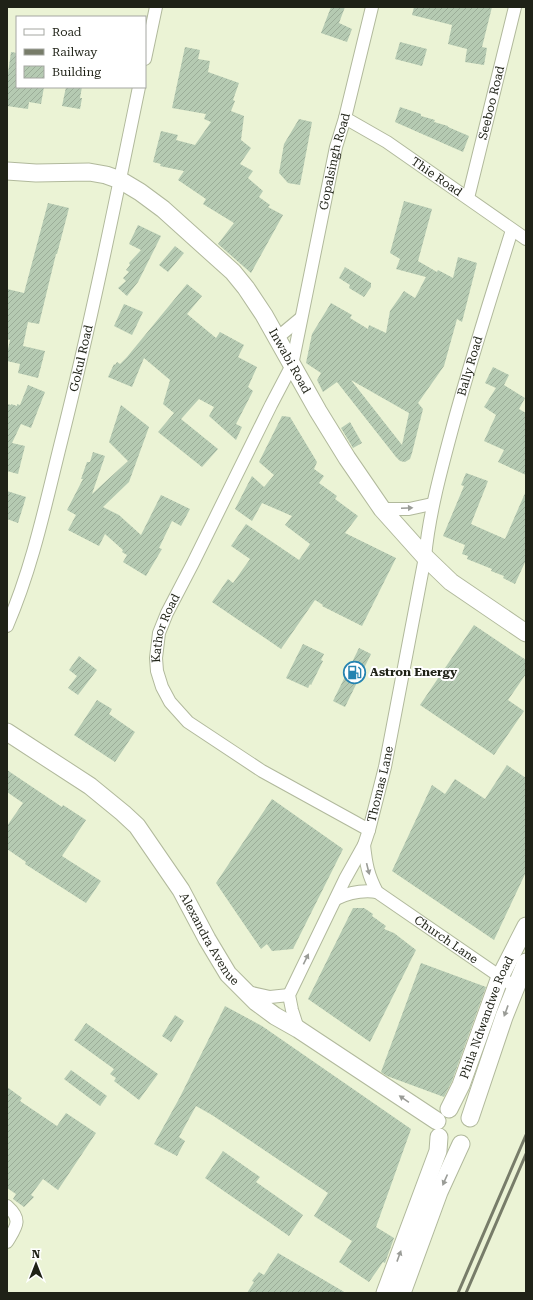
<svg xmlns="http://www.w3.org/2000/svg" width="533" height="1300" font-family="'Roboto Serif',serif">
<style>
.building{fill:url(#building-hatch);fill-rule:evenodd}
.lines{fill:none;stroke-linecap:round;stroke-linejoin:round}
.street-casing{stroke:#b1b99c;stroke-width:14}
.secondary-casing{stroke:#b1b99c;stroke-width:19}
.street{stroke:#fff;stroke-width:12}
.secondary{stroke:#fff;stroke-width:17}
.rail{stroke:#777c69;stroke-width:3}
.oneway{fill:#9a9c97}
.labels{text-anchor:middle;stroke-width:4;stroke-linejoin:round;paint-order:stroke}
.street-label{font-size:12px;fill:#1f2217;stroke:#fff}
.poi-label{font-size:12px;font-weight:bold;fill:#1f2217;stroke:#fff;text-anchor:start}
</style>
<defs>
<pattern id="building-hatch" width="6" height="6" patternUnits="userSpaceOnUse"><rect width="6" height="6" fill="#b5cab2"/><path d="M-1 1l2-2M0 6l6-6M5 7l2-2" fill="none" stroke="#9bad98"/></pattern>
</defs>
<rect width="100%" height="100%" fill="#ebf3d5"/>
<g class="building">
<path d="M331 7H345L339 23 352 29 347 42 321 33Z"/>
<path d="M414 7H492L482 47 487 48 484 65 465 62 467 49 448 44 452 25 412 15Z"/>
<path d="M400 42 427 49 422 66 395 59Z"/>
<path d="M185 47 200 50 198 59 210 61 208 72 239 83 233 100 235 101 231 111 244 116 241 140 251 148 240 164 253 171 248 178 263 191 259 197 270 205 268 207 283 215 251 273 218 244 234 223 203 204 206 199 178 180 184 171 160 166 161 164 153 162 161 131 178 135 176 140 195 145 211 122 204 119 206 114 172 108Z"/>
<path d="M11 52 17 53V87H44L41 104 29 102 28 109 7 106V80Z"/>
<path d="M66 87H82L80 98H82L80 109 62 106Z"/>
<path d="M400 107 421 114V116L435 120 434 122 448 126V127L469 136 463 152 395 122Z"/>
<path d="M299 119 312 122 300 185 288 183 279 173 284 144Z"/>
<path d="M404 201 432 209 418 261 437 272 438 270 453 278 458 257 477 263 462 322 457 319 444 366 418 403 423 409 412 453 410 459 405 462 400 461 396 457 337 382 323 392 317 380 321 373 306 363 312 334 331 303 352 315 350 318 368 329 369 325 386 333 390 311 404 291 415 298 426 277 396 269 400 259 390 253ZM351 380 409 413 402 445Z"/>
<path d="M48 203 69 208 57 254H56L39 324 28 322 23 346 45 351 38 378 18 373 20 364 7 361V354L10 340 7 339V289L24 293Z"/>
<path d="M138 225 161 236 138 282 127 296 118 288 126 281 123 278 129 272 126 270 130 265 129 263 141 250 129 244Z"/>
<path d="M175 246 184 253 168 272 159 265Z"/>
<path d="M345 267 371 283V287L364 297 349 288 350 285 339 278Z"/>
<path d="M187 284 202 296 187 314 216 338 220 332 244 345 238 357 257 367 248 387 253 391 236 424 242 427 236 440 209 416 214 407 199 399 181 419 218 449 202 467 158 432 174 413 163 404 170 380 144 358 132 387 108 377 114 364 115 365 117 362 120 364 127 357Z"/>
<path d="M124 304 143 312 132 335 114 326Z"/>
<path d="M493 367 509 375 504 385 525 398 519 409 526 413V475L498 462 504 450 484 441 496 415 484 407 496 388 485 383Z"/>
<path d="M28 385 45 392 31 428 21 424 12 443 25 446 18 474 7 471V404L11 405V404L17 406V404L20 405Z"/>
<path d="M121 405 149 427 129 482 103 507 119 515 141 535 161 495 190 509 181 526 172 521 159 548 162 549 146 576 123 562 127 555 122 552 123 550 105 534 99 546 68 530 76 515 67 510 83 479H81L87 462H90L93 452 105 456 92 494 128 461 109 442Z"/>
<path d="M282 416 290 417 317 462 314 469 324 476 319 483 337 496 335 499 358 516 345 533 396 558 362 626 322 606 323 605 315 600 281 649 212 602 228 579 233 583 250 559 231 546 246 524 299 560 310 544 285 525 292 516 262 503 252 521 235 509 252 476 264 487 274 475 259 462Z"/>
<path d="M350 422 362 443 353 448 341 428Z"/>
<path d="M466 473 488 481 471 524 505 539 526 491V560L515 584 503 578 504 576 491 571 492 569 467 559 468 556 462 554 465 545 443 536 464 486 461 485Z"/>
<path d="M7 491 26 497 18 523 7 519Z"/>
<path d="M474 625 526 660V674L508 700 524 711 494 755 420 705Z"/>
<path d="M303 644 324 654 321 660 323 661 311 685 310 684 308 688 286 678Z"/>
<path d="M359 648 371 654 345 707 333 701Z"/>
<path d="M79 656 97 670 78 695 68 688 77 676 69 670Z"/>
<path d="M97 700 112 709 109 714 135 732 115 762 74 735Z"/>
<path d="M507 765 526 778V872L494 940 392 871 432 785 445 794 455 779 485 799Z"/>
<path d="M7 770 62 807 63 805 86 820 62 856 101 881 86 903 25 864 26 862 7 849V826L23 803 7 792Z"/>
<path d="M272 799 343 849 293 949 272 951 267 944 261 949 216 883Z"/>
<path d="M353 908H364L373 914 372 916 386 926 384 929 394 933 416 950 370 1042 308 999Z"/>
<path d="M421 963 486 987 452 1081 444 1097 387 1076 381 1072Z"/>
<path d="M225 1006 262 1026 411 1129 376 1227 394 1238 385 1263 383 1262 369 1282 339 1262 352 1241 314 1216 328 1193 212 1115 196 1106 179 1137 185 1141 177 1156 154 1144 180 1097Z"/>
<path d="M175 1015 184 1021 171 1042 162 1036Z"/>
<path d="M86 1023 158 1074 139 1100 114 1081 116 1078 110 1074 114 1069 74 1040Z"/>
<path d="M71 1070 107 1096 100 1106 64 1079Z"/>
<path d="M7 1087 22 1098 20 1101 57 1126 66 1113 96 1133 58 1190 43 1179 31 1195 34 1197 24 1207 13 1199 16 1194 7 1188Z"/>
<path d="M223 1151 260 1177 256 1182 303 1215 289 1236 205 1178Z"/>
<path d="M278 1253 346 1293H247L254 1282 252 1281 259 1272 264 1275Z"/>
</g>
<g class="lines">
<defs>
<g id="street">
<path d="M145 59 156 7"/>
<path id="s1" d="M345 118 387 142 526 239"/>
<path id="s2" d="M468 198 515 7"/>
<path d="M277 338 301 318"/>
<path d="M382 509H409L432 504"/>
<path id="s3" d="M7 626C33 566 46 502 62 438 91 322 115 204 139 87"/>
<path id="s4" d="M369 830 262 771 188 722 170 702 162 687 157 671 156 658 159 633 167 613 193 563 271 405 292 365 336 147 345 118 372 7"/>
<path id="s5" d="M364 845C366 864 368 875 377 892L515 987"/>
<path d="M336 899C350 892 362 890 377 892"/>
<path d="M247 992 270 997 289 995"/>
<path id="s6" d="M298 1029 292 1010 289 995 345 879 364 845 369 830 385 767 425 557C429 515 440 474 451 433 469 365 491 297 512 230"/>
<path d="M7 1206C23 1220 16 1227 7 1242"/>
</g>
<g id="secondary">
<path id="s7" d="M7 171 36 173 89 172 106 175 120 180 140 192 163 209 233 272 246 288 264 315 318 411 347 458 382 509 425 557 451 582 526 633"/>
<path id="s8" d="M7 732 90 786 123 813 137 826 181 890 207 939 228 974 256 1002 275 1016 298 1029 437 1121"/>
<path id="s9" d="M449 1109 461 1085 500 977 526 926"/>
<path d="M470 1118 504 1017 526 962"/>
<path d="M385 1293 438 1151 439 1137"/>
<path d="M402 1293 439 1192 461 1144"/>
</g>
</defs>
<use href="#street" class="street-casing"/>
<use href="#secondary" class="secondary-casing"/>
<use href="#street" class="street"/>
<use href="#secondary" class="secondary"/>
<g class="rail">
<path d="M458 1293 526 1135"/>
<path d="M466 1293 526 1154"/>
</g>
</g>
<defs><path id="oneway-solid" d="M-6-.8H1V-3.2L6.5 0L1 3.2V.8H-6Z"/></defs>
<g class="oneway">
<use href="#oneway-solid" transform="translate(407 508) rotate(-3)"/>
<use href="#oneway-solid" transform="translate(368 869) rotate(76)"/>
<use href="#oneway-solid" transform="translate(306 959) rotate(-64)"/>
<use href="#oneway-solid" transform="translate(506 1011) rotate(110)"/>
<use href="#oneway-solid" transform="translate(404 1099) rotate(-146)"/>
<use href="#oneway-solid" transform="translate(445 1180) rotate(114)"/>
<use href="#oneway-solid" transform="translate(399 1256) rotate(-70)"/>
</g>
<defs>
<symbol id="fuel-ring" viewBox="-11 -11 22 22"><circle r="9.5" fill="#fff" stroke="#2583b0" stroke-width="1.5"/><path d="M-5.5-6h7V0h2V4h1.3V-2.5L3-4.5l.8-.8L6-3V5H2.5V1h-1V6h-7ZM-4.2-4.7v3.2H.2V-4.7Z" fill="#2583b0"/></symbol>
</defs>
<g fill-rule="evenodd">
<use href="#fuel-ring" x="342" y="660" width="25" height="25"/>
</g>
<g class="labels">
<g class="street-label">
<text dy="4" stroke="none"><textPath href="#s2" startOffset="98">Seeboo Road</textPath></text>
<text dy="4" stroke="none"><textPath href="#s4" startOffset="817">Gopalsingh Road</textPath></text>
<text dy="4" stroke="none"><textPath href="#s1" startOffset="109">Thie Road</textPath></text>
<text dy="4" stroke="none"><textPath href="#s3" startOffset="278">Gokul Road</textPath></text>
<text dy="4" stroke="none"><textPath href="#s7" startOffset="366">Inwabi Road</textPath></text>
<text dy="4" stroke="none"><textPath href="#s6" startOffset="694">Bally Road</textPath></text>
<text dy="4" stroke="none"><textPath href="#s4" startOffset="316">Kathor Road</textPath></text>
<text dy="4" stroke="none"><textPath href="#s6" startOffset="266">Thomas Lane</textPath></text>
<text dy="4" stroke="none"><textPath href="#s8" startOffset="295">Alexandra Avenue</textPath></text>
<text dy="4" stroke="none"><textPath href="#s5" startOffset="133">Church Lane</textPath></text>
<text dy="4" stroke="none"><textPath href="#s9" startOffset="99">Phila Ndwandwe Road</textPath></text>
</g>
<g class="poi-label">
<text x="370" y="676">Astron Energy</text>
</g>
</g>
<rect width="533" height="1300" fill="none" stroke="#1f2217" stroke-width="16"/>
<rect x="16" y="16" width="130" height="72" fill="#ffffff" stroke="#a5a7a2"/>
<rect x="24" y="29" width="20" height="6" fill="#ffffff" stroke="#a5a7a2"/>
<text x="52" y="36" font-size="12" fill="#1f2217">Road</text>
<rect x="24" y="49" width="20" height="6" fill="#777c69" stroke="#a5a7a2"/>
<text x="52" y="56" font-size="12" fill="#1f2217">Railway</text>
<rect x="24" y="66" width="20" height="12" fill="url(#building-hatch)" stroke="#a5a7a2"/>
<text x="52" y="76" font-size="12" fill="#1f2217">Building</text>
<g transform="translate(36 1264)" stroke="#ffffff" stroke-width="3" paint-order="stroke">
<path d="M0-3L7 15L0 10L-7 15Z" fill="#1f2217"/>
<text y="-6" font-size="11" font-weight="bold" text-anchor="middle" fill="#1f2217">N</text>
</g>
</svg>
